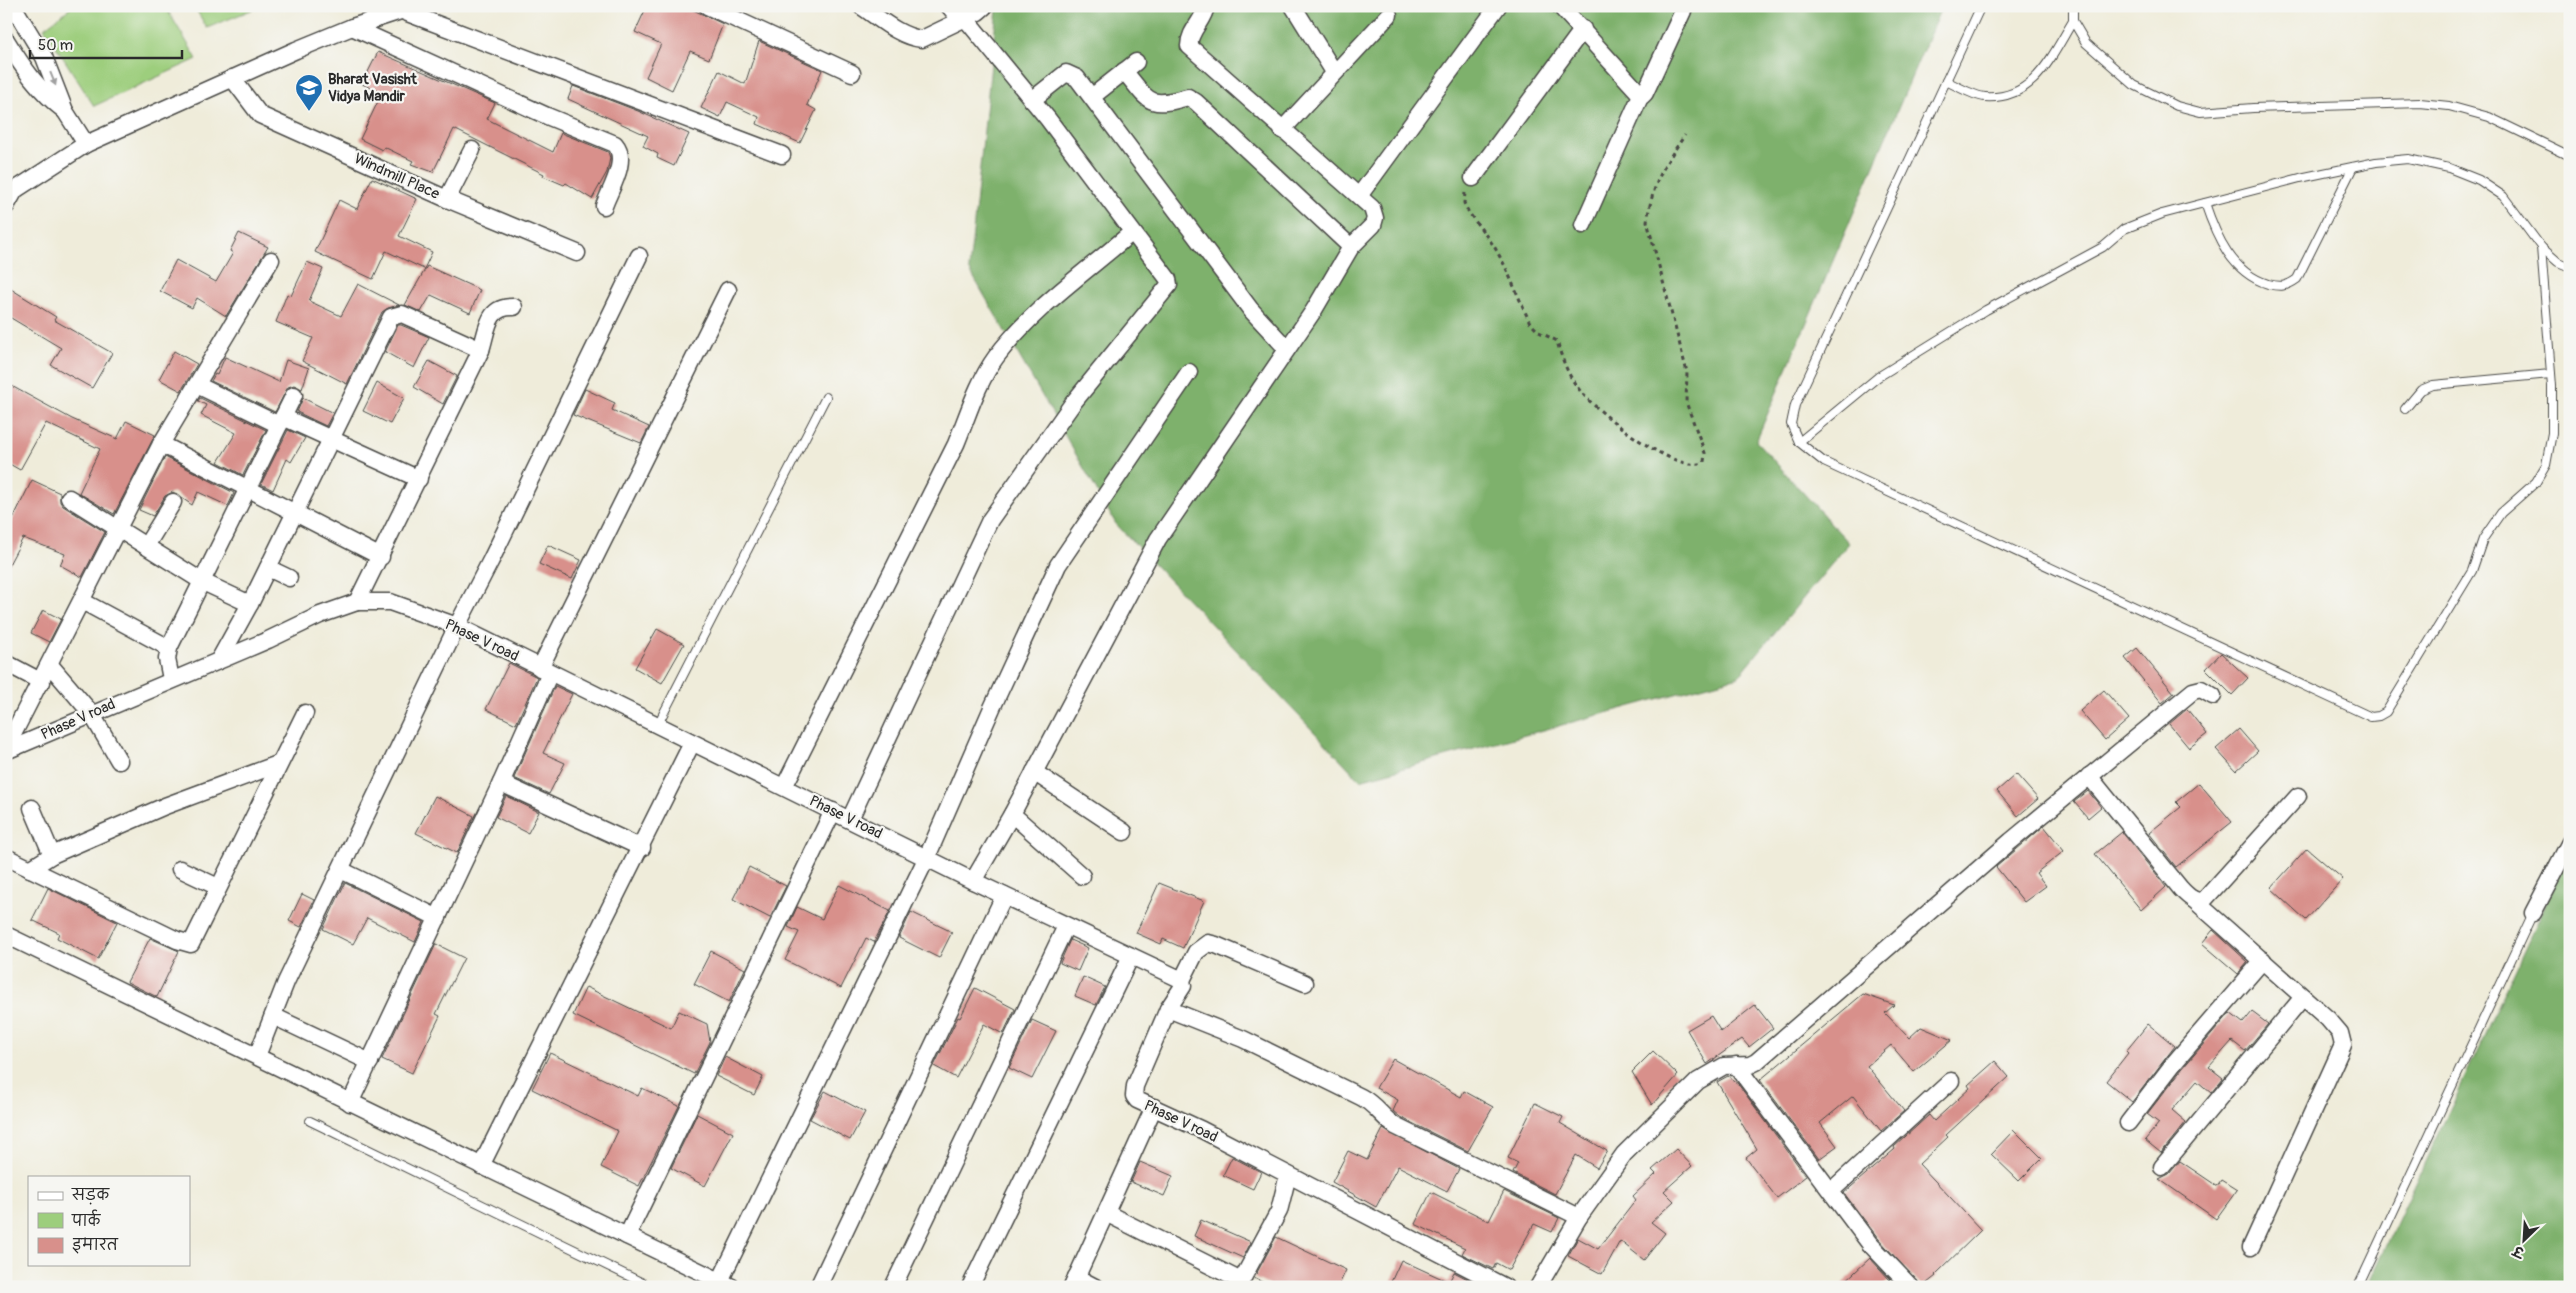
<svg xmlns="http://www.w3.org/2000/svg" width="2576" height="1293" font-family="Pangolin,'Playpen Sans Deva',sans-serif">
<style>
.green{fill:#9dce7d;stroke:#647c54}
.forest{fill:#7eb16c;stroke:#546e4c}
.building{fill:#d8908b}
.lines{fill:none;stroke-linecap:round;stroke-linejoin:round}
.service-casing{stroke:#484845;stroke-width:10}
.minor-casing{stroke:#484845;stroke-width:19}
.path{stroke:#484845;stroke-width:3;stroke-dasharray:4 4;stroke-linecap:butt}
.service{stroke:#fff;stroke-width:8}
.minor{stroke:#fff;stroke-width:16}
.oneway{fill:#a0a0a0}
.labels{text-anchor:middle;stroke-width:4.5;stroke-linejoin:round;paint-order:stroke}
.poi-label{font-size:15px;font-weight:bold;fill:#2b2b2b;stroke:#f6f6f2;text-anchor:start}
.street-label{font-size:15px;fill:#2b2b2b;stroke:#f6f6f2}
</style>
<rect width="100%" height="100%" fill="#f6f6f2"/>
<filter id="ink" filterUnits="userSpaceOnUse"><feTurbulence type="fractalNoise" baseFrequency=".02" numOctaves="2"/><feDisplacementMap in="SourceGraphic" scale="10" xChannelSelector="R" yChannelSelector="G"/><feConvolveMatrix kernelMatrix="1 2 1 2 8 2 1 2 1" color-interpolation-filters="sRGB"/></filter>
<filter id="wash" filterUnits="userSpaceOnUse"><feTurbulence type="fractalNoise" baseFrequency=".0096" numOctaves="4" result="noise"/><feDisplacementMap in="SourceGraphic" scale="20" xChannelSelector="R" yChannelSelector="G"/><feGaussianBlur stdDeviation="1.12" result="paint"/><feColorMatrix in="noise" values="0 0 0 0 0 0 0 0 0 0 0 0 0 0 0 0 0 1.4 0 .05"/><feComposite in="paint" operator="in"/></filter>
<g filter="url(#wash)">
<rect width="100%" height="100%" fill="#efecda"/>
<g class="green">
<path d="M73 6H165L197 59 94 106 44 28Z"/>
<path d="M194 6H261L207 28Z"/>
</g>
<g class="forest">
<path d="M1002 6H1942L1756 441 1849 543 1738 677 1360 780 1116 524 969 269 997 9Z"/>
<path d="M2570 852V1287H2367Z"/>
</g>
<g id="blocks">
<g class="building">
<path d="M647 6H685L723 24 709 59 690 51 672 90 646 77 661 44 635 32Z"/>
<path d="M759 41 822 70 807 105 816 110 800 143 757 124 759 117 727 102 720 117 701 108 719 71 745 84Z"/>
<path d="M378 52 495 103 487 119 553 152 561 133 608 152 610 158 607 172 592 199 566 183 564 185 543 176 544 174 454 129 433 172 411 164 413 161 384 147 382 150 360 139 382 93 362 84Z"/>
<path d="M573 86 638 111 689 134 674 166 657 158 658 154 643 146 648 136 568 99Z"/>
<path d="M372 178 417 199 399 236 432 252 424 269 386 251 373 279 315 252 339 200 357 209Z"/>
<path d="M239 233 268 247 226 316 197 298 192 308 160 291 176 260 216 282 233 253 230 251Z"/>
<path d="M307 262 323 269 309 301 341 316 358 284 399 305 388 308 382 312 347 384 302 361 313 338 276 322 287 294 291 296Z"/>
<path d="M427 266 480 290 470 313 431 295 421 312 405 305Z"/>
<path d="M6 286 56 317 54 320 112 353 92 388 51 365 61 348 6 315Z"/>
<path d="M398 325H401L429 337 414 368 385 352Z"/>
<path d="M174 351 197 364 181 391 159 379Z"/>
<path d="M225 357 279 382 286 360 309 368 302 389 294 385 288 387 275 412 211 381 215 374 217 375Z"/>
<path d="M429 361 457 376 443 404 414 387Z"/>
<path d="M6 383 72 419 117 439 126 421 155 435 114 514 79 493 100 449 46 423 20 470 6 462Z"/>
<path d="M377 383 404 398 390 424 363 411Z"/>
<path d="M585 389 615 403 612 410 649 427 641 443 573 415Z"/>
<path d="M200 398 266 430 243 475 218 462 236 433 201 415 206 405 198 401Z"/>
<path d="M303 398 333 413 326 426 297 412Z"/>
<path d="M288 430 305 438 291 462 287 459 273 490 261 484Z"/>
<path d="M165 457 234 493 228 506 198 492 192 505 173 492 165 496 153 516 139 510Z"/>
<path d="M32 480 60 493V502L63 506 105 532 82 577 60 565 65 554 23 538 6 570V533Z"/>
<path d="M548 545 581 560 572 579 539 564Z"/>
<path d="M43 610 61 619 49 642 31 633Z"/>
<path d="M657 629 684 644 662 683 635 668Z"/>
<path d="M2137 648 2174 693 2162 703 2125 658Z"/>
<path d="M2221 653 2248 678 2232 695 2206 669Z"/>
<path d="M509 663 537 677 516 724 486 709Z"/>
<path d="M555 686 572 694 543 753 565 763 549 794 514 778Z"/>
<path d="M2104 690 2129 719 2105 740 2080 711Z"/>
<path d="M2187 709 2207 734 2189 748 2169 724Z"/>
<path d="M2239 729 2258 751 2236 771 2216 749Z"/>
<path d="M2016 774 2038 799 2018 816 1997 791Z"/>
<path d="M2199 783 2232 822 2176 867 2149 833 2181 807 2176 802Z"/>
<path d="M2088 791 2101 807 2088 818 2074 802Z"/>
<path d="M435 796 474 816 457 853 416 833Z"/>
<path d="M506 796 539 812 528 833 496 817Z"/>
<path d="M2044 826 2064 851 2036 873 2046 886 2024 902 1996 867Z"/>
<path d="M2122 832 2166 887 2141 910 2095 854Z"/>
<path d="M2307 848 2343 879 2306 920 2271 888Z"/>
<path d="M749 867 786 886 770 918 733 899Z"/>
<path d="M345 883 424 922 415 942 367 918 353 944 323 929Z"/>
<path d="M1159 883 1204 901 1183 948 1163 939 1161 944 1136 933Z"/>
<path d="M839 885 890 911 874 942 866 938 841 988 785 960 799 932 788 927 797 907 822 919Z"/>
<path d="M48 888 117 922 98 959 57 938 59 933 32 920Z"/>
<path d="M302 894 314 900 301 927 289 921Z"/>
<path d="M911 912 952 932 939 958 899 938Z"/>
<path d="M2213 930 2248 962 2238 974 2202 943Z"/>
<path d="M150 938 179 951 157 997 127 982Z"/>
<path d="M1070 940 1088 948 1078 971 1060 963Z"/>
<path d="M436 944 464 958 436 1014 440 1016 412 1073 382 1059Z"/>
<path d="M711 951 745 969 729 1002 694 984Z"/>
<path d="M1083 977 1105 987 1096 1005 1075 996Z"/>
<path d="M586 987 671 1028 679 1011 707 1024 710 1042 694 1074 573 1015Z"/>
<path d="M975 988 1015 1009 1003 1034 984 1024 956 1078 934 1066 958 1017 960 1018Z"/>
<path d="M1863 994 1894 1005 1885 1013 1909 1038 1921 1027 1952 1040 1914 1072 1891 1045 1867 1066 1904 1111 1881 1131 1853 1096 1820 1123 1837 1146 1819 1159 1760 1080Z"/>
<path d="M1755 1005 1773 1028 1749 1047 1742 1039 1707 1064 1687 1030 1711 1016 1721 1032Z"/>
<path d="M2252 1012 2268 1024 2245 1051 2232 1041 2209 1067 2223 1078 2211 1093 2197 1081 2172 1110 2186 1122 2161 1153 2145 1140 2159 1123 2147 1114 2182 1069 2230 1013 2243 1023Z"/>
<path d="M1032 1020 1056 1031 1032 1079 1009 1068Z"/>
<path d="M2148 1024 2175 1046 2132 1102 2106 1081 2128 1053 2126 1051Z"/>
<path d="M1653 1051 1678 1075 1652 1105 1632 1072Z"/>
<path d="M550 1053 638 1096 642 1088 679 1106 639 1186 601 1167 618 1131 532 1089Z"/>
<path d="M725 1057 763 1077 754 1095 716 1076Z"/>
<path d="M1393 1059 1461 1097 1464 1091 1493 1107 1468 1151 1400 1117 1393 1111 1398 1100 1376 1088Z"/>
<path d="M1995 1061 2009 1077 1946 1135 1948 1137 1919 1164 1981 1230 1935 1275 1936 1276 1922 1287 1878 1238 1844 1193 1895 1149 1894 1147 1929 1115 1934 1121 1970 1088 1968 1085Z"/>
<path d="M1728 1076 1738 1084 1806 1176 1777 1198 1746 1158 1757 1149 1717 1082Z"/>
<path d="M825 1091 865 1112 850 1140 810 1119Z"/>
<path d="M1535 1103 1563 1117 1560 1123 1607 1151 1597 1168 1576 1155 1555 1194 1513 1173 1518 1163 1508 1158Z"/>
<path d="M697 1114 733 1133 705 1186 671 1168Z"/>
<path d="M1383 1129 1459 1169 1447 1191 1398 1166 1376 1207 1332 1182 1348 1151 1367 1160Z"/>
<path d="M2014 1130 2042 1158 2019 1181 1991 1154Z"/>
<path d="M1676 1149 1692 1166 1664 1191 1674 1201 1651 1222 1665 1233 1644 1260 1620 1241 1602 1274 1568 1256 1578 1238 1598 1249 1636 1200 1633 1196 1656 1174 1652 1170Z"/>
<path d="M1232 1157 1261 1172 1253 1189 1223 1175Z"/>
<path d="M2180 1161 2217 1186 2221 1180 2237 1190 2216 1219 2159 1179 2169 1174Z"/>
<path d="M1140 1162 1173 1176 1164 1196 1131 1182Z"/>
<path d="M1504 1191 1559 1218 1552 1232 1534 1224 1509 1270 1496 1263 1493 1269 1462 1254 1465 1248 1415 1224 1431 1192 1489 1221Z"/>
<path d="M1201 1220 1251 1242 1243 1258 1194 1236Z"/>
<path d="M1276 1237 1346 1270 1338 1287H1272L1254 1278Z"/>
<path d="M1870 1258 1890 1280 1882 1287H1839Z"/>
<path d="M1401 1260 1449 1282 1454 1272 1483 1287H1401L1391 1282Z"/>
</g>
</g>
</g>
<g filter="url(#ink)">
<use href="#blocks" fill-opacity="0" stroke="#484845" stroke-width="1"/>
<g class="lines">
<defs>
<g id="service">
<path d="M1981 6 1795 405 1791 424 1799 442 1824 462 2371 717 2379 716 2386 712 2472 571 2483 539 2501 513 2536 482 2546 465 2552 433V386L2541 247"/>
<path d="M2073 6V21L2086 43 2134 85 2177 106 2200 112 2253 108 2420 103 2449 106 2489 117 2570 156"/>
<path d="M1946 81C1957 86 1973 96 1985 97 2034 100 2051 57 2073 21"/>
<path d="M2205 203C2216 236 2232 273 2268 284 2280 287 2286 287 2297 279L2353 167"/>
<path d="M2405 409 2421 390 2433 385 2551 374"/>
<path d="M1799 442 1878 377 1986 310 2103 247 2124 229 2162 214 2300 178 2376 162 2408 159 2449 168 2479 180 2503 196 2541 247 2558 262 2570 267"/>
<path d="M657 726 826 397"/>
<path d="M310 1121 651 1287"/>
<path d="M2358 1287 2533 913"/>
</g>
<g id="minor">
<path d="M13 6 44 57 65 111 86 144"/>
<path d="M707 6 852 73"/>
<path d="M861 6C879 18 900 37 922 39L978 12 985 6"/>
<path d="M949 6 961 20"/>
<path d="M1293 6 1334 72"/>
<path d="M1560 6 1642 96 1645 93 1683 11"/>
<path d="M405 12 782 155"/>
<path d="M352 27 547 116 615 144C629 160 610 189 604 206"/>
<path d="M6 40C23 68 39 91 65 111"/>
<path d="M1124 71C1150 101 1146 109 1188 97L1196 102 1351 247"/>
<path d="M232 78 260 115 447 199 577 253"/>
<path d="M1093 96 1136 62"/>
<path d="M1032 100 1066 73 1077 78 1251 310 1287 349"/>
<path d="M1282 130 1389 15"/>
<path d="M1473 178 1583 29"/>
<path d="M6 191 15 190 86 144 296 50 352 27 416 6"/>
<path d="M1359 196 1498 6"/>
<path d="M447 199 472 150"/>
<path d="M6 206 15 190"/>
<path d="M1583 225 1641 95"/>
<path d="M197 385 279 425"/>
<path d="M283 417 419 479"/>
<path d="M161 444 381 557"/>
<path d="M69 498 203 582 250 604"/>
<path d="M146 546 173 502"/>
<path d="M268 568 289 578"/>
<path d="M82 601 169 648"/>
<path d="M357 602 481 350C488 328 487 306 514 307"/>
<path d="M219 660 250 604 391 317 402 314 481 350"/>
<path d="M6 663 42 682"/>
<path d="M50 665 91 713 119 761"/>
<path d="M540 668 728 290"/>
<path d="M171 679 167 659 169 648 294 395"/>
<path d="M6 748 161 444 271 260"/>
<path d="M6 751 268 640 320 615 357 602H390L457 626 973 881 1182 980 1183 986 1168 1009 1135 1086 1134 1096 1137 1100 1202 1130 1505 1287"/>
<path d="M1034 772 1124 832"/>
<path d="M2089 776 2181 889C2188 896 2194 903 2204 900L2298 796"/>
<path d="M501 783 642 848"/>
<path d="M784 787 956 444C968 415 977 383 996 357 1032 309 1086 272 1131 233"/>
<path d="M32 808 52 855"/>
<path d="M1012 814 1082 876"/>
<path d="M850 819 990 520 1073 403 1169 285 1168 279 1048 119 965 18"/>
<path d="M6 857 177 940 191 944 305 713"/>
<path d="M30 869 52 855 165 806 278 764"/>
<path d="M180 869 218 887"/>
<path d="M341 870 438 918"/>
<path d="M973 881 1012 814 1158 539 1314 310 1351 247 1373 225 1375 218 1372 208 1189 46C1189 30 1204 21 1206 6"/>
<path d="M2193 899 2328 1019 2340 1033 2343 1045 2251 1247"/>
<path d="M2533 913 2570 842"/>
<path d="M6 935 732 1287"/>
<path d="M1182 980 1196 952 1208 943 1216 945 1305 983"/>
<path d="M1168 1009 1243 1039 1361 1097C1375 1104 1382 1117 1395 1126L1579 1217"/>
<path d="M273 1016 370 1062"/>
<path d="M257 1056 286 982 457 626 491 560 639 256"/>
<path d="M1736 1065 1870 1244 1911 1287"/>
<path d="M350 1103 501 783 550 673"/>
<path d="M2128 1123 2174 1063 2263 960"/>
<path d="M481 1166 692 743"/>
<path d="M2162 1167 2303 997"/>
<path d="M1831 1191 1951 1081"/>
<path d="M1106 1213 1241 1281"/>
<path d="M627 1236 833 811"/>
<path d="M1076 1277 1095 1287"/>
<path d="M720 1281 927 857 992 708 1058 565 1189 372"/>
<path d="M818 1287 1004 896"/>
<path d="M893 1287 1066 926"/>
<path d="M970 1287 1131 956"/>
<path d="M1072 1287 1154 1107"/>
<path d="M1238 1287 1279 1211 1288 1175"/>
<path d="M1538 1287 1579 1217 1624 1154 1698 1081 1724 1066 1750 1065 1756 1062 2011 841 2193 691 2201 689 2213 696"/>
</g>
</defs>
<use href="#service" class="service-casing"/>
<use href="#minor" class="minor-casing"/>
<path class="path" d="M1465 193 1464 203 1469 213 1494 246 1505 266 1530 323 1539 332 1557 341C1562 360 1569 378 1582 393 1599 413 1678 477 1704 462L1705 453 1686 402 1687 372 1647 221C1653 183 1663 166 1685 135"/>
<use href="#service" class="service"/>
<use href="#minor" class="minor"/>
</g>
<defs><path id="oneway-solid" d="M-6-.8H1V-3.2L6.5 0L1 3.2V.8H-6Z" transform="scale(1.25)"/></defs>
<use class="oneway" href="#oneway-solid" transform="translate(53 79) rotate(68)"/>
</g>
<defs>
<symbol id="school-pin" viewBox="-11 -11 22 30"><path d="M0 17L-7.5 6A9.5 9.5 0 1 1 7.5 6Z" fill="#1f6fb2" stroke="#f6f6f2"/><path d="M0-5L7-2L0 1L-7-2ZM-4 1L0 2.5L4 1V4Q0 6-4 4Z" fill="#fff"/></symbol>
</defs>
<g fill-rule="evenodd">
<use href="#school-pin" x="293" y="72" width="32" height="43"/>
</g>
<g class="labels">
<g class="poi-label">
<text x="328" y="84">Bharat Vasisht<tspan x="328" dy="17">Vidya Mandir</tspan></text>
</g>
<g class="street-label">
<text transform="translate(397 176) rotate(24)" y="5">Windmill Place</text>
<text transform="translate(482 640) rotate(25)" y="5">Phase V road</text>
<text transform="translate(78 719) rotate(-24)" y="5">Phase V road</text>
<text transform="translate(846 817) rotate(26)" y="5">Phase V road</text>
<text transform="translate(1181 1121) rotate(25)" y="5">Phase V road</text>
</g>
</g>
<rect width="2576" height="1293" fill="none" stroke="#f6f6f2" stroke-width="25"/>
<rect x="28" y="1176" width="162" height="90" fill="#f6f6f2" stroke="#a5a5a2"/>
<rect x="38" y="1192" width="25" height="8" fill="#ffffff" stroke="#a5a5a2"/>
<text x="72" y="1200" font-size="15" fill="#2b2b2b">सड़क</text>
<rect x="38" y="1213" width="25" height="15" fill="#9dce7d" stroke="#a5a5a2"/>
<text x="72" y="1226" font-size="15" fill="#2b2b2b">पार्क</text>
<rect x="38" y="1238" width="25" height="15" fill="#d8908b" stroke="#a5a5a2"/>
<text x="72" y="1250" font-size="15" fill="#2b2b2b">इमारत</text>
<g transform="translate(2524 1240) rotate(205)" stroke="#f6f6f2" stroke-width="4" paint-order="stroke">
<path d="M0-4L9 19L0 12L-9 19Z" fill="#2b2b2b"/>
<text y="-8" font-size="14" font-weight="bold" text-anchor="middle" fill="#2b2b2b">उ</text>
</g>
<path d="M30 50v8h152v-8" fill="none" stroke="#2b2b2b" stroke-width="2.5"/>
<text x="38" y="50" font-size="15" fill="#2b2b2b" stroke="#f6f6f2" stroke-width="4" paint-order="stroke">50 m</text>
</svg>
